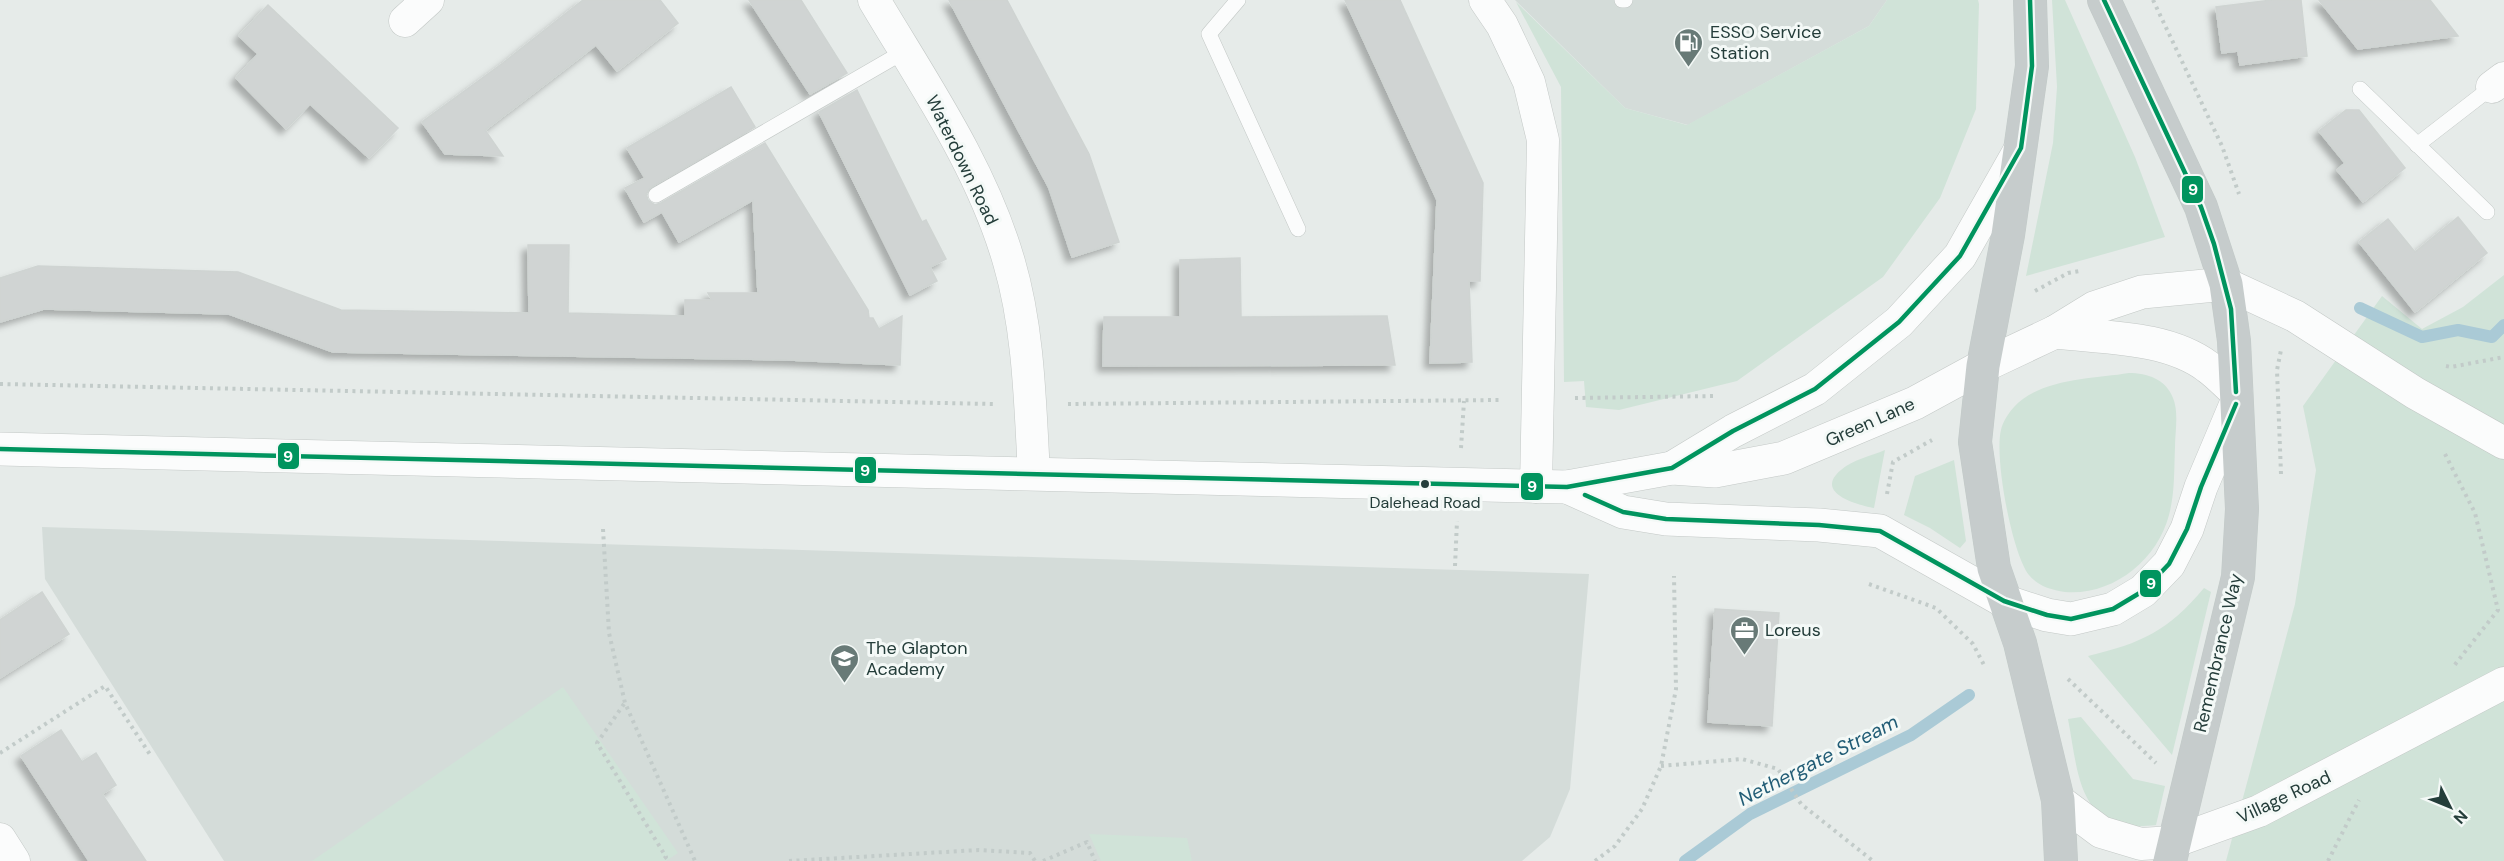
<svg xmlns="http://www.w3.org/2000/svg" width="2504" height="861" font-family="'DM Sans',sans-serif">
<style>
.built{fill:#d4dcd9}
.green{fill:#d0e3d8}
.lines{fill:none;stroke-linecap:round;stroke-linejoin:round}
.stream{stroke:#aacad6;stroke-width:12}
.building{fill:#d0d4d3;stroke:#cfd4d2;stroke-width:1.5;filter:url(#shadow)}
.service-casing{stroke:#c3c8c6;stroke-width:16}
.minor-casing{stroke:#c3c8c6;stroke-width:33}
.tertiary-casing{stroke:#c3c8c6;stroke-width:34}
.trunk-casing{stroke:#c2cac8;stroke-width:34}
.path{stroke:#c2cbc9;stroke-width:4;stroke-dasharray:3 4.5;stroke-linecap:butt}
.service{stroke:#fbfcfc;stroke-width:15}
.minor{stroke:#fbfcfc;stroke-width:32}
.tertiary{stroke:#fbfcfc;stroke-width:33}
.trunk{stroke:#c6cccc;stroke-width:33}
.bus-1-casing{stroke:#f4f9f7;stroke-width:9}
.bus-1{stroke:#00945e;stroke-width:4.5}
.bus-dot{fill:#243d3a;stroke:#f4f9f7;stroke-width:2}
.labels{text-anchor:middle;stroke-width:6;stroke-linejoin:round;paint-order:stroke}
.bus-label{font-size:16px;fill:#243d3a;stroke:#f4f9f7}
.poi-label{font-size:18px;fill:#243d3a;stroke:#f4f9f7;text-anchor:start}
.street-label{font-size:18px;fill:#243d3a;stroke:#f4f9f7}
.water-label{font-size:20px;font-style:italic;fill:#225d76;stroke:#f4f9f7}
.line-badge{stroke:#f4f9f7;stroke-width:2}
.badge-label{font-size:16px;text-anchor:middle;font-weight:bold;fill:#fff}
</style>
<defs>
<filter id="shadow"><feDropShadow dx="-5.5" dy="5.5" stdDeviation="3" flood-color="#0004"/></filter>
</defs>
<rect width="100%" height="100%" fill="#e6ebe9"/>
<g class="built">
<path d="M1515 0H1887L1869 26 1688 125 1625 108Z"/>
<path d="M42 527 1589 574 1570 789 1550 837 1522 861H224L45 579Z"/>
</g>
<g class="green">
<path d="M1887 0H1978L1979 4 1976 109 1940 198 1883 277 1737 381 1619 410 1586 407 1584 381 1564 382 1561 87 1516 2 1625 108 1687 125 1869 26Z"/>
<path d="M2052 0H2065L2135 157 2165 237 2026 276 2053 143 2057 87Z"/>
<path d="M2504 275V861H2226L2295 604 2316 470 2303 406 2382 296 2422 329 2463 307Z"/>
<path d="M2129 373C2147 373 2166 379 2173 398 2179 412 2175 433 2175 447 2174 470 2175 493 2169 515 2157 561 2112 596 2065 592 2051 590 2038 586 2029 575 2012 554 1994 457 2001 430 2002 423 2009 412 2014 407 2041 378 2093 379 2129 373Z"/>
<path d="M1885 450 1874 508C1858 505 1813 493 1841 470 1852 460 1871 456 1885 450Z"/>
<path d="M1954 460 1966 541 1960 548 1930 528 1904 515 1915 476Z"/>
<path d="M2204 588 2211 592 2172 755 2088 656C2142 643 2168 631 2204 588Z"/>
<path d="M563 687 678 853 666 861H312Z"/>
<path d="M2081 717 2133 779 2165 786 2156 825C2078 835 2079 777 2068 719Z"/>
<path d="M1089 834 1187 838 1192 861H1101Z"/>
</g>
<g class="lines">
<g class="stream">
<path d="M2360 308 2422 337 2458 330 2492 337 2504 325"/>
<path d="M1685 861 1750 814 1911 735 1969 695"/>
</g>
</g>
<g class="building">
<path d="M583 0H660L678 23 617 71 596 45 485 130 503 156 445 154 422 122 503 63Z"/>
<path d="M749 0H801L847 73 810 94Z"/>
<path d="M949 0H1007L1089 154 1119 242 1072 257 1049 188Z"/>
<path d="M1345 0H1400L1483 183 1480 281H1469L1472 362 1430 363 1437 200Z"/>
<path d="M2272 0H2301L2307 56 2240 65 2238 51 2222 53 2216 7Z"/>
<path d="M2319 0H2430L2458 36 2358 49Z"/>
<path d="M268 5 398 128 369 158 310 104 286 129 236 78 258 54 239 36Z"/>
<path d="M731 87 755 127 651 187 646 194 648 200 655 205 661 203 765 143 868 310 869 318H873L879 329 902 316 900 365 789 360 333 352 229 314 44 309 0 322V278L38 266 238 272 341 310 529 313 528 245H569L568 313 685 316V300H712L708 293H758L753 200 679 242 662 212 644 222 625 188 645 178 627 148Z"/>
<path d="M857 90 922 222 926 220 946 259 930 267 937 281 910 295 819 112Z"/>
<path d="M2346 110H2359L2405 168 2363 202 2337 170 2345 163 2319 131Z"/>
<path d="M2458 217 2487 253 2415 312 2359 242 2388 219 2415 252Z"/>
<path d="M1240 258 1241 317 1387 316 1395 365 1103 366 1104 317H1180V260Z"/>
<path d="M42 592 69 634 0 678V620Z"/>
<path d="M1715 609 1779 613 1772 726 1708 722Z"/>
<path d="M61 730 82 762 96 753 116 785 102 794 146 861H89L21 756Z"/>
</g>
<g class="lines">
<defs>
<g id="service">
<path d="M1238 0 1209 34 1298 229"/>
<path d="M1622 0H1625"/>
<path d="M2360 89 2487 212"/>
<path d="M2417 145 2492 87"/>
<path d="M656 195 905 51"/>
</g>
<g id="minor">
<path d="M874 0C924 84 982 168 1009 262 1029 330 1030 404 1034 474"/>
<path d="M1485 0 1502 25 1529 82 1543 140 1536 487"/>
<path d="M405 21 428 0"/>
<path d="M2492 87 2504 78"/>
<path d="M2226 284 2295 316 2415 393 2504 443"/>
<path d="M2058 800 2101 832 2141 844 2173 842 2259 811 2504 683"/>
<path d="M0 839 14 861"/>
</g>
<g id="tertiary">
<path d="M2055 332C2103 338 2167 336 2208 367 2218 374 2227 384 2236 392"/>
<path d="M0 449 1567 487 1672 468 1715 471 1784 458 1915 403 1983 366 2055 332 2094 308 2142 292 2226 284"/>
<path d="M1672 468 1733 431 1815 389 1899 322 1960 256 2019 152"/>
<path d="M1567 487 1623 512 1666 519 1819 525 1880 531 2004 601 2047 615 2071 619 2113 609 2143 591 2169 564 2187 529 2201 487 2236 404"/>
</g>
<g id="trunk">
<path d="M2030 0 2032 66 2008 235 1983 366 1975 442 1994 568 2020 643 2058 800 2061 861"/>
<path d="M2104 0 2201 207 2226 284 2234 341 2242 509 2238 577 2170 861"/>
</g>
</defs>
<use href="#service" class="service-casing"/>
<use href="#minor" class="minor-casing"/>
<use href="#tertiary" class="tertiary-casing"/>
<use href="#trunk" class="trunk-casing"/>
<g class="path">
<path d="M2153 0 2222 146 2239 194"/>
<path d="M2035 291 2068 273 2080 271"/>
<path d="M2446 366 2451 367 2504 357"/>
<path d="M0 384 993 404"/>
<path d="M1575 398 1717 396"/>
<path d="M1068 404 1501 400"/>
<path d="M1461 448 1464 401"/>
<path d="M2445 454 2475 513 2498 610 2453 667"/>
<path d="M2281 474 2277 370 2281 350"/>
<path d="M1887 494 1893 462 1932 440"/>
<path d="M603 529 609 633 625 703 695 861"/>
<path d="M1455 566 1457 521"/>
<path d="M1869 584 1936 608 1973 644 1984 665"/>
<path d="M2068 679 2156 763"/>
<path d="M624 704 597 743 666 857 661 861"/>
<path d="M0 753 105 686 151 756"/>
<path d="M1661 766 1742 759 1778 769 1801 804 1873 861"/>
<path d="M789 861 979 850 1030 853 1035 861"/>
<path d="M1043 861 1087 842 1095 861"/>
<path d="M1595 861 1615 846 1642 809 1661 766 1676 689 1674 576"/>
<path d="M2328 861 2359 800"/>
</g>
<use href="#service" class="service"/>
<use href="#minor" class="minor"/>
<use href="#tertiary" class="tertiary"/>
<use href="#trunk" class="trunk"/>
<defs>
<g id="bus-1">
<path d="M2104 0 2201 207 2214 244 2231 309 2236 392"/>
<path d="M0 449 1567 487 1672 468 1733 431 1815 389 1899 322 1960 256 2021 148 2032 66 2030 0"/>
<path d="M1585 495 1623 512 1666 519 1819 525 1880 531 2004 601 2047 615 2071 619 2113 609 2143 591 2169 564 2187 529 2201 487 2236 404"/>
</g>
</defs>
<use href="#bus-1" class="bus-1-casing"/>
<use href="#bus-1" class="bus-1"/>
</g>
<defs>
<symbol id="fuel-pin" viewBox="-11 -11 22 30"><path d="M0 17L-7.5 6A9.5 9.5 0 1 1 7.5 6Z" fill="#687a77" stroke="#f4f9f7"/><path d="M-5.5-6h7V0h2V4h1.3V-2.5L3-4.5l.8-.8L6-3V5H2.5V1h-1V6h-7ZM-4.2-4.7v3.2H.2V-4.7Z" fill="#fff"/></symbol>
<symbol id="office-pin" viewBox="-11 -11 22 30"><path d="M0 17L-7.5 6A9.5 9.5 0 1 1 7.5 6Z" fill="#687a77" stroke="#f4f9f7"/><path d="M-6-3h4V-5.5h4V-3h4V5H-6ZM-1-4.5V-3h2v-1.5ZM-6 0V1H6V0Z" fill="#fff"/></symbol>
<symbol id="school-pin" viewBox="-11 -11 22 30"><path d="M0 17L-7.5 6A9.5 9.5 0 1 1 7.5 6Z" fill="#687a77" stroke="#f4f9f7"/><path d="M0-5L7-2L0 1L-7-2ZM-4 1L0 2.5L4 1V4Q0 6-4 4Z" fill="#fff"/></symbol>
</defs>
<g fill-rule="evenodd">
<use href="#fuel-pin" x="1672" y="26" width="33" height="45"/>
<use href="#office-pin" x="1728" y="614" width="33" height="45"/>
<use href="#school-pin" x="828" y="642" width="33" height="45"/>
</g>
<circle class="bus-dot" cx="1425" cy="484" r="5"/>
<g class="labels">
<g class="bus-label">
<text x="1425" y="508">Dalehead Road</text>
</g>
<g class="poi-label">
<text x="1710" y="38">ESSO Service<tspan x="1710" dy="21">Station</tspan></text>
<text x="1765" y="636">Loreus</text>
<text x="866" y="654">The Glapton<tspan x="866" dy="21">Academy</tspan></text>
</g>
<g class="street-label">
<text transform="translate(962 160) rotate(64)" y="6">Waterdown Road</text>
<text transform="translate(1870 422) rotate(-24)" y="6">Green Lane</text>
<text transform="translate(2218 653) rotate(-77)" y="6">Remembrance Way</text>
<text transform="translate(2284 797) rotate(-25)" y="6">Village Road</text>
</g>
<g class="water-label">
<text transform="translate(1818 760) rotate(-27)" y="7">Nethergate Stream</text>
</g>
</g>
<g class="line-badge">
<rect x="2181" y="175" width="23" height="29" rx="6" fill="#00945e"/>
<rect x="277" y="442" width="23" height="28" rx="6" fill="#00945e"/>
<rect x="854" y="456" width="23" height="28" rx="6" fill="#00945e"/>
<rect x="1520" y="472" width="24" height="29" rx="6" fill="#00945e"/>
<rect x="2139" y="569" width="23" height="29" rx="6" fill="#00945e"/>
</g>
<g class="badge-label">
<text x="2193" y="195">9</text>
<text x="288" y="462">9</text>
<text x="865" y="476">9</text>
<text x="1532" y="492">9</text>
<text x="2151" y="589">9</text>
</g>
<g transform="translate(2450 807) rotate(133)" stroke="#f4f9f7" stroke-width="4.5" paint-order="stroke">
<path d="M0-4.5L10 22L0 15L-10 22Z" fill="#243d3a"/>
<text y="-9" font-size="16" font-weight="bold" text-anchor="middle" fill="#243d3a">N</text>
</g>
</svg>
